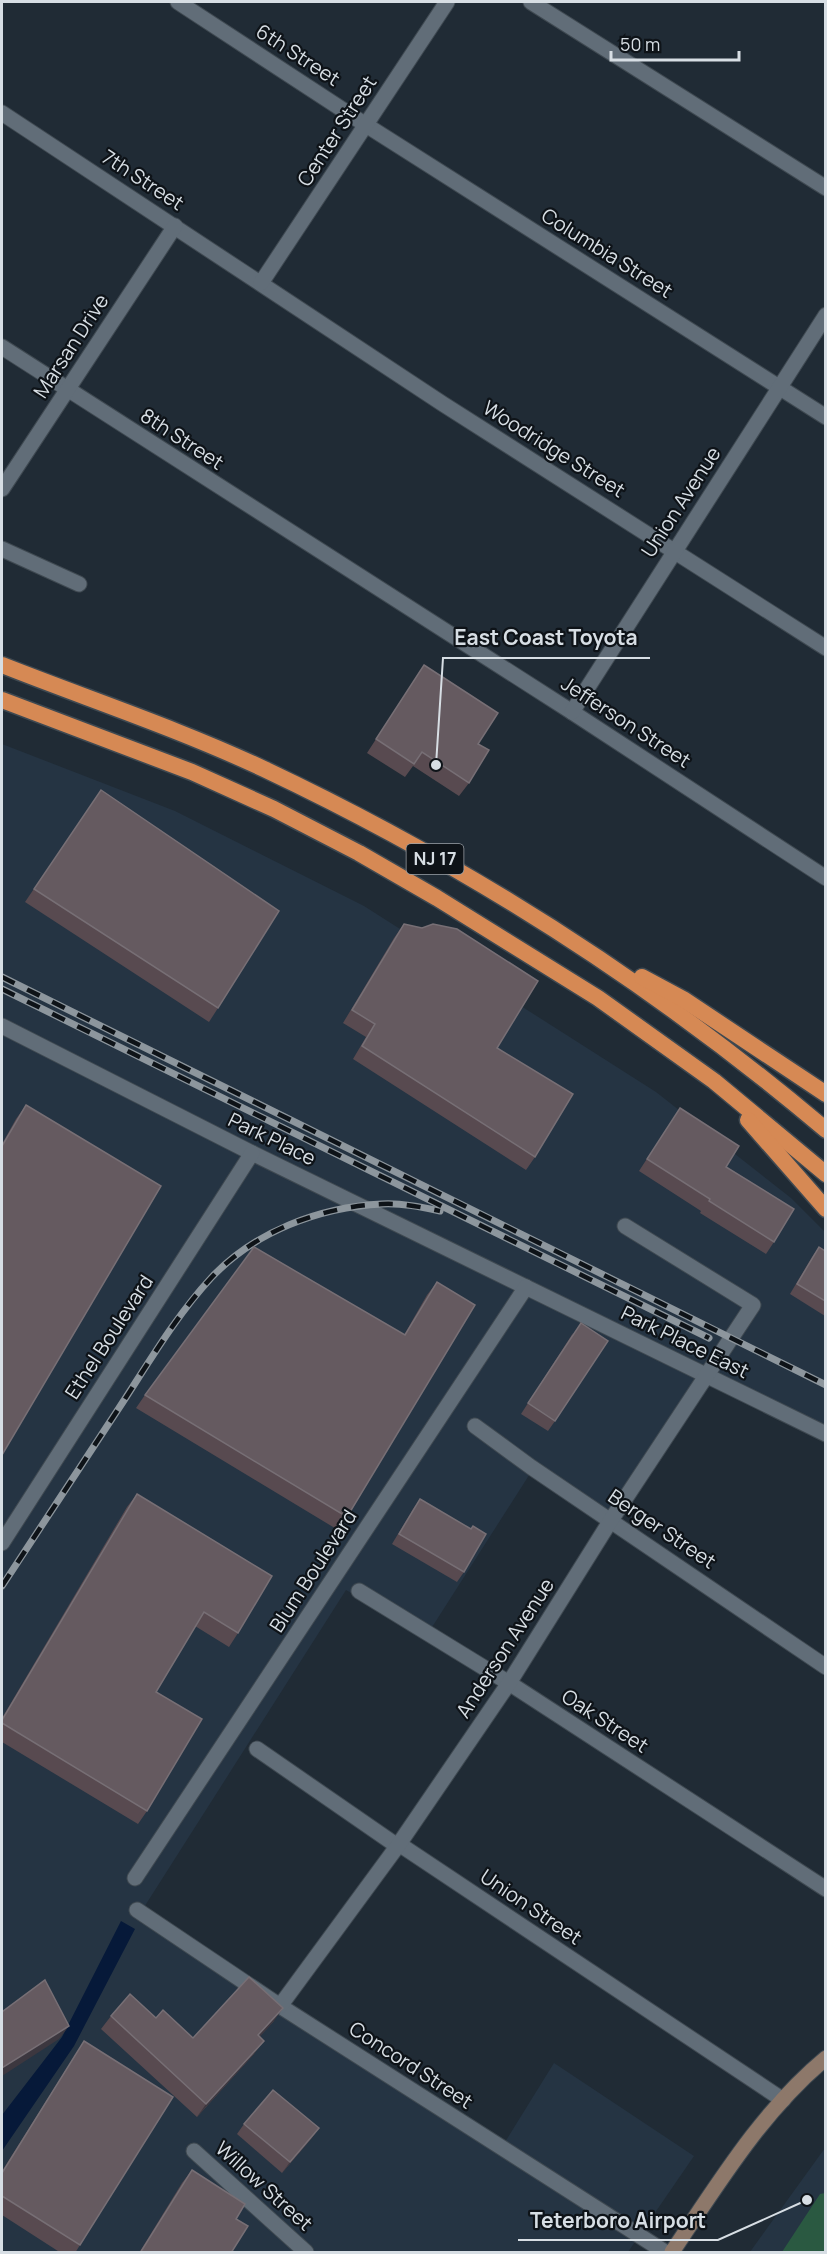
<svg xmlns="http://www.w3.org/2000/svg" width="827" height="2254" font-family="Manrope,sans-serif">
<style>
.built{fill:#253443}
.green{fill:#2a5941}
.water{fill:#061939}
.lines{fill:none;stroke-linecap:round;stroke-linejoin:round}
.minor-casing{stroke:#3f4951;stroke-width:17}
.secondary-casing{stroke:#3f4951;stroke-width:17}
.trunk-casing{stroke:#3f4951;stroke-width:19}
.minor{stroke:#616d78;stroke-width:15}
.secondary{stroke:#8d786a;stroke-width:15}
.trunk{stroke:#d68954;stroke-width:16}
.rail-casing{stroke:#8d969d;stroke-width:7}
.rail{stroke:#0e1318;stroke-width:4.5;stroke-dasharray:14;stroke-linecap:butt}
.wall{fill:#584a50}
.shaded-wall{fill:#3c373f}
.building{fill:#655a60;stroke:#776f75;stroke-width:1.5}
.labels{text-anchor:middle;stroke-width:4.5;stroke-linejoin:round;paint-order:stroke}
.shield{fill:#0e1318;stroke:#9ba1a7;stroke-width:1.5}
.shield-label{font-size:18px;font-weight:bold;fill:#d7dee4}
.street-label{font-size:20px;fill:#d7dee4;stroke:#0e1318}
.leader{fill:none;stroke:#d7dee4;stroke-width:2}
.callout-dot{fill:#d7dee4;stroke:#0e1318;stroke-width:2}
.callout-label{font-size:21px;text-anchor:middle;font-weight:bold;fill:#d7dee4;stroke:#0e1318;stroke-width:4.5;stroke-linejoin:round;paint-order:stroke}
</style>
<rect width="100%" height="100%" fill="#202b35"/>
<g class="built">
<path d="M2 744 175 811 364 906 656 1092 791 1198 825 1232V1433L711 1376 614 1522 533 1469 427 1635 346 1590 141 1912 502 2147 554 2063 694 2156 628 2252H2Z"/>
<path d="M825 2148V2252H750Z"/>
</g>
<path class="green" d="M825 2193V2252H782L820 2194Z"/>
<path class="water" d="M121 1921 135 1929 74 2046 2 2151V2115L62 2037Z"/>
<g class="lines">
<defs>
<g id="minor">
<path d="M178 2 366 125 826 417"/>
<path d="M531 2 826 188"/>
<path d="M2 113 443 404 826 648"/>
<path d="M261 283 447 2"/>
<path d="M2 347 572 712 826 878"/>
<path d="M2 489 175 226"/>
<path d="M2 549 79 584"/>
<path d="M572 712 826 315"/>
<path d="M2 1026 252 1153 826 1434"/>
<path d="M475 1426 531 1467 826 1667"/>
<path d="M2 1543 252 1153"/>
<path d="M359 1591 509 1683 826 1889"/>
<path d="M257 1749 393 1843 399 1844 783 2100"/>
<path d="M135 1878 526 1287"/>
<path d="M137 1910 280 2006 665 2252"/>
<path d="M280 2006 399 1844 509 1683 611 1520 753 1305 625 1226"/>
<path d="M194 2151 306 2252"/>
</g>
<path id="secondary" d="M672 2252C718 2184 762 2111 826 2058"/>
<g id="trunk">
<path d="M2 665C88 699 179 729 264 769 465 864 656 986 826 1130"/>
<path d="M2 700 192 772 274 809 359 853 437 898 598 998 714 1081 826 1174"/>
<path d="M642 977 683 999 826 1094"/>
<path d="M748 1120 826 1209"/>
</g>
</defs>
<use href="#minor" class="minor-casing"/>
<use href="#secondary" class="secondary-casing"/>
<use href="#trunk" class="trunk-casing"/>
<use href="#minor" class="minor"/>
<use href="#secondary" class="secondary"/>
<use href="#trunk" class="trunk"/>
<defs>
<g id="rail">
<path d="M2 977 826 1385"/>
<path d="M2 989 709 1338"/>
<path d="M2 1586C41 1527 80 1467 119 1408 148 1364 175 1317 211 1278 254 1232 319 1207 382 1204 402 1203 421 1207 440 1211"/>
</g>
</defs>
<use href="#rail" class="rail-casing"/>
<use href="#rail" class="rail"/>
</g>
<g class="wall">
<path d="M424 665 478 744 469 783 459 796 413 766 405 777 367 753Z"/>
<path d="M101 790 218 1008 209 1022 25 902Z"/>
<path d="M404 924 497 1048 535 1157 526 1170 353 1059 366 1037 343 1023 394 938Z"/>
<path d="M26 1105 2 1455V1144L16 1119Z"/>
<path d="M680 1108 726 1167 774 1242 766 1254 700 1213 701 1211 639 1171Z"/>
<path d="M819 1247 825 1251V1316L790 1294 812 1257Z"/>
<path d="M437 1282 347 1517 338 1530 136 1408 145 1395 404 1335 427 1295Z"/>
<path d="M573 1333 555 1421 548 1431 521 1414Z"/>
<path d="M137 1494 238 1633 229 1647 195 1626 156 1692 147 1811 138 1824 2 1742V1718L127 1507Z"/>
<path d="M420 1499 471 1529 464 1572 457 1582 392 1544 413 1509Z"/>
<path d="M111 2016 156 2018 193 2038 274 2021 259 2037 254 2054 197 2117 101 2029Z"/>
<path d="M84 2041 80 2245 75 2253H61L2 2215V2171Z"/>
<path d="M244 2124 319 2128 311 2139 282 2173 237 2134Z"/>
<path d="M192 2170 236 2219 231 2253H139L182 2183Z"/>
</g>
<g class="shaded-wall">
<path d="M283 2008 274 2021 249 2049 258 2035Z"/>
<path d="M69 2026 59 2039 2 2076V2068Z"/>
<path d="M264 2041 254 2054 197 2117 206 2104Z"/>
<path d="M319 2128 311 2139 282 2173 290 2162Z"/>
</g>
<g class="building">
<path d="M424 665 498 713 478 744 489 750 469 783 422 752 414 764 376 739Z"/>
<path d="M101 790 279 911 218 1008 34 889Z"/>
<path d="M404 924 422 928 433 924 457 929 538 981 497 1048 573 1094 535 1157 362 1046 375 1024 352 1010Z"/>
<path d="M26 1105 161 1186 2 1455V1146Z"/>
<path d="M680 1108 739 1146 726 1167 794 1209 774 1242 709 1201 710 1199 647 1159Z"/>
<path d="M254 1247 405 1335 437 1282 475 1305 347 1517 145 1395Z"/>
<path d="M819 1247 825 1251V1301L797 1284Z"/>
<path d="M581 1323 608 1341 555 1421 528 1403Z"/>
<path d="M137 1494 272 1576 238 1633 204 1612 156 1692 202 1719 147 1811 2 1723V1720Z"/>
<path d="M420 1499 471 1529 473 1526 486 1534 464 1572 399 1534Z"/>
<path d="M249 1977 283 2008 258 2035 264 2041 206 2104 111 2016 130 1994 156 2018 163 2010 193 2038Z"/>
<path d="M45 1980 69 2026 2 2068V2012Z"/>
<path d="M84 2041 173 2097 80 2245 2 2196V2173Z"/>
<path d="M273 2090 319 2128 290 2162 244 2124Z"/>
<path d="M192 2170 245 2204 236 2219 248 2226 231 2253H140Z"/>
</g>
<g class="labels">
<rect class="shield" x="406.5" y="844" width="57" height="30" rx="4.5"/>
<g class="shield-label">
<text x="435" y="865">NJ 17</text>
</g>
<g class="street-label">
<text transform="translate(298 55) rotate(33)" y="7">6th Street</text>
<text transform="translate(337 131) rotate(-57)" y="7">Center Street</text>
<text transform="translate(143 180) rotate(33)" y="7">7th Street</text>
<text transform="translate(607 253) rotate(32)" y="7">Columbia Street</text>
<text transform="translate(71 346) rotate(-57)" y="7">Marsan Drive</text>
<text transform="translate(182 439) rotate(33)" y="7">8th Street</text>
<text transform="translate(554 449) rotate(32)" y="7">Woodridge Street</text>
<text transform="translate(681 502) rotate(-57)" y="7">Union Avenue</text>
<text transform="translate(626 722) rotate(33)" y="7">Jefferson Street</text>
<text transform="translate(272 1139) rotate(26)" y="7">Park Place</text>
<text transform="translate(109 1337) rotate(-57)" y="7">Ethel Boulevard</text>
<text transform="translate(685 1342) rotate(26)" y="7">Park Place East</text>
<text transform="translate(662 1529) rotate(34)" y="7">Berger Street</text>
<text transform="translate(313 1571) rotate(-57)" y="7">Blum Boulevard</text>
<text transform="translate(505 1648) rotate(-57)" y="7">Anderson Avenue</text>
<text transform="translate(605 1721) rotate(33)" y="7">Oak Street</text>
<text transform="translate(531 1907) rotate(34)" y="7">Union Street</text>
<text transform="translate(411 2065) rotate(33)" y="7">Concord Street</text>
<text transform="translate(264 2186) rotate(42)" y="7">Willow Street</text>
</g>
</g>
<path class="leader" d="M436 765L443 658H650M807 2200L718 2240H518"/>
<g class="callout-dot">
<circle cx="436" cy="765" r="6"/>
<circle cx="807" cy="2200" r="6"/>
</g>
<g class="callout-label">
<text x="546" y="645">East Coast Toyota</text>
<text x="618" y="2228">Teterboro Airport</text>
</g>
<rect width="827" height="2254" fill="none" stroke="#d7dee4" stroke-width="6"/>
<path d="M611 51v9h128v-9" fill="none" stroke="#d7dee4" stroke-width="3"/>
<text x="620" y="51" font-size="18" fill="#d7dee4" stroke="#0e1318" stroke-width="4.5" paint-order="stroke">50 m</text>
</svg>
